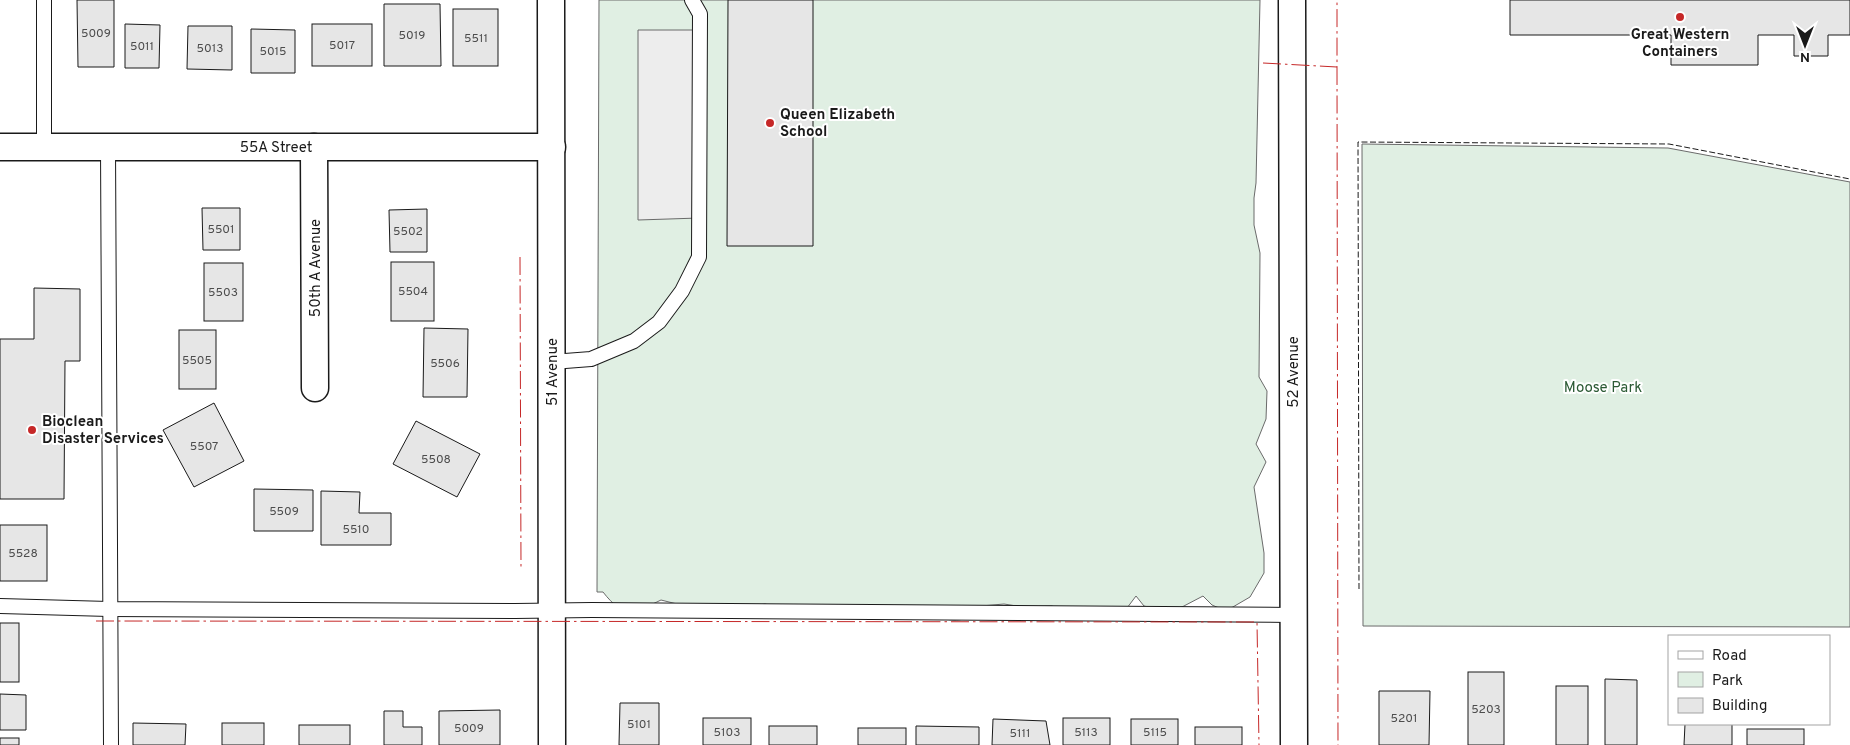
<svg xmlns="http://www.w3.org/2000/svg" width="1850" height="745" font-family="Overpass,sans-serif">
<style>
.green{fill:#e0efe3;stroke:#6a6a6a}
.parking{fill:#ededed;stroke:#6a6a6a}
.building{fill:#e6e6e6;stroke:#1a1a1a}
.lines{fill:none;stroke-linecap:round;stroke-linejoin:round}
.lane-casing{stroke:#1a1a1a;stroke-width:16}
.street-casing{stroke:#1a1a1a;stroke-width:29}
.lane{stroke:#fff;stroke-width:14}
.street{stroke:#fff;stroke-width:26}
.fence{stroke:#1a1a1a;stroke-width:1;stroke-dasharray:6 2.5;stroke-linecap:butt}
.power{stroke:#c62828;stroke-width:1;stroke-dasharray:18 4 2.5 4;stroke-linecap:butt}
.poi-dot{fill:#c62828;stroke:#fff;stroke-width:2}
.labels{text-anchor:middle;stroke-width:4;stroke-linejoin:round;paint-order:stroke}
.number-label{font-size:12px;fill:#4d4d4d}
.poi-label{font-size:15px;font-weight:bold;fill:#1a1a1a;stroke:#fff;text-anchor:start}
.street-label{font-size:15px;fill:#1a1a1a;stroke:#fff}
.park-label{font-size:15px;fill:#2b5a34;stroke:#fff}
</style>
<rect width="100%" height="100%" fill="#fff"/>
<g class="green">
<path d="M599 0H1260L1256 183 1254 198V225L1260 253 1259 377 1267 391 1266 419 1256 444 1266 462 1254 487 1264 553V573L1250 597 1226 611 1212 605 1203 596 1182 607 1164 611 1144 606 1136 596 1127 608 1064 612 1052 606 1023 607 1004 604 981 606 976 616C958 621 950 623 932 613L800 614 765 604 743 608 689 607 661 600C634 613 624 619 603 592H597Z"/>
<path d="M1362 144 1668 148 1850 182V627L1363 626Z"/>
</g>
<path class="parking" d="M638 30H700L699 218 638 220Z"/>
<g class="building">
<path d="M77 0H114V67H78Z"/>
<path d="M728 0H813V246H727Z"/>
<path d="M1510 0H1850V35H1828V56H1794V35H1758V65H1671V35H1510Z"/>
<path d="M384 4H440L441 66H384Z"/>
<rect x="453" y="9" width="45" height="57"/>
<path d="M125 24 160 25 159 68H125Z"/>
<rect x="312" y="24" width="60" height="42"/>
<path d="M188 26H232V70L187 69Z"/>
<path d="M251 29 295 30V73H251Z"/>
<path d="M202 208H240V250H203Z"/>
<path d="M427 209V252H390L389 210Z"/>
<rect x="391" y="262" width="43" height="59"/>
<rect x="204" y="263" width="39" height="58"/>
<path d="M34 288 80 289V361H65L64 499H0V339H34Z"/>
<path d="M424 328 468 329 467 397H423Z"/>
<rect x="179" y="330" width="37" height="59"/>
<path d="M214 403 244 461 194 487 163 430Z"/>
<path d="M416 421 480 454 457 497 393 464Z"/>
<path d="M254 489 313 490V531H254Z"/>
<path d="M321 491 360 492 359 513H391V545H321Z"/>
<rect x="0" y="525" width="47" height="56"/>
<rect x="0" y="623" width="19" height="59"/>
<rect x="1468" y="672" width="36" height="73"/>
<path d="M1605 679 1637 680V745H1605Z"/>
<rect x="1556" y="686" width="32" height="59"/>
<path d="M1379 691H1430L1429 745H1379Z"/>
<path d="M0 694 26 695V730H0Z"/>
<path d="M620 703H659V745H619Z"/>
<path d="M500 710V745H439V711Z"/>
<path d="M384 711H403V727H422V745H384Z"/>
<rect x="703" y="718" width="48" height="27"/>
<rect x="1063" y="718" width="47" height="27"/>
<path d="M993 719 1046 721 1050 745H992Z"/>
<rect x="1131" y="719" width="47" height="26"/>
<path d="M133 723 186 724 185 745H133Z"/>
<rect x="222" y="723" width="42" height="22"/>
<path d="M1685 724H1732V745H1684Z"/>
<rect x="299" y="725" width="51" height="20"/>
<rect x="769" y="726" width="48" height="19"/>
<path d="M916 726 979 727V745H916Z"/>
<rect x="1195" y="727" width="47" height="18"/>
<rect x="858" y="728" width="48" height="17"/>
<rect x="1747" y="729" width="57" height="16"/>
<rect x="0" y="738" width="19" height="7"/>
</g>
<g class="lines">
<defs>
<g id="lane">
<path d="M44 0V147"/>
<path d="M108 147 111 745"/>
<path d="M552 362 591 359 634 341 659 322 682 291 699 257 700 14 692 0"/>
<path d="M0 606 109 609 515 611 592 610 1293 615"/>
</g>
<g id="street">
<path d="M551 0 552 745"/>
<path d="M1292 0 1294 745"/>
<path d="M0 147H552"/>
<path d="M314 147 315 388"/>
</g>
</defs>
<use href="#lane" class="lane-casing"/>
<use href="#street" class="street-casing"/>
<use href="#lane" class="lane"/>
<use href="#street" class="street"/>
<path class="fence" d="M1359 589 1358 142 1669 144 1850 179"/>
<g class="power">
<path d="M1263 63 1337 67V0"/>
<path d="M1337 67 1338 745"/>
<path d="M520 257 521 568"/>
<path d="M96 621 1257 622 1259 745"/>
</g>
</g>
<g class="poi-dot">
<circle cx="1680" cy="17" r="5"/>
<circle cx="770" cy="123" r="5"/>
<circle cx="32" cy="430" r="5"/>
</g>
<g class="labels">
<g class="number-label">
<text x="96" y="37">5009</text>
<text x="412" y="39">5019</text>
<text x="476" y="42">5511</text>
<text x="342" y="49">5017</text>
<text x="142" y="50">5011</text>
<text x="210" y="52">5013</text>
<text x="273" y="55">5015</text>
<text x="221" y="233">5501</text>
<text x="408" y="235">5502</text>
<text x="413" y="295">5504</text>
<text x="223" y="296">5503</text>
<text x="197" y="364">5505</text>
<text x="445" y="367">5506</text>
<text x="204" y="450">5507</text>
<text x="436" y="463">5508</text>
<text x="284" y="515">5509</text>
<text x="356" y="533">5510</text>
<text x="23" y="557">5528</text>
<text x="1486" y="713">5203</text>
<text x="1404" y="722">5201</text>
<text x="639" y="728">5101</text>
<text x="469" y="732">5009</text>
<text x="727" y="736">5103</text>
<text x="1086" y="736">5113</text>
<text x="1155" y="736">5115</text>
<text x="1020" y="737">5111</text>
</g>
<g class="poi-label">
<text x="1680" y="39" text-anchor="middle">Great Western<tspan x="1680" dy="17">Containers</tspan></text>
<text x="780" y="119">Queen Elizabeth<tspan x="780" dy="17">School</tspan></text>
<text x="42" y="426">Bioclean<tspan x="42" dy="17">Disaster Services</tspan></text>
</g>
<g class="street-label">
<text x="276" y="152">55A Street</text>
<text transform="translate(315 268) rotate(-90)" y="5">50th A Avenue</text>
<text transform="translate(552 372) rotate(-90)" y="5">51 Avenue</text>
<text transform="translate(1293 372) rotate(-90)" y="5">52 Avenue</text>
</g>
<g class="park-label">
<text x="1603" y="392">Moose Park</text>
</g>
</g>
<rect x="1668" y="635" width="162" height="90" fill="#ffffff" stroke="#a3a3a3"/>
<rect x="1678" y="651" width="25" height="8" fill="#ffffff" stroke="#a3a3a3"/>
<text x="1712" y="660" font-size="15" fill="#1a1a1a">Road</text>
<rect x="1678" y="672" width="25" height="15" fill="#e0efe3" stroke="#a3a3a3"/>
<text x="1712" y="685" font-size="15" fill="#1a1a1a">Park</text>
<rect x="1678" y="698" width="25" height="15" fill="#e6e6e6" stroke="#a3a3a3"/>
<text x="1712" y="710" font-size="15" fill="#1a1a1a">Building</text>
<g transform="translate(1805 45) rotate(180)" stroke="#ffffff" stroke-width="4" paint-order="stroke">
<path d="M0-4L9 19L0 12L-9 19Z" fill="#1a1a1a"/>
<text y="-8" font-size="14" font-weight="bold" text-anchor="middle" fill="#1a1a1a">N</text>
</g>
</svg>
